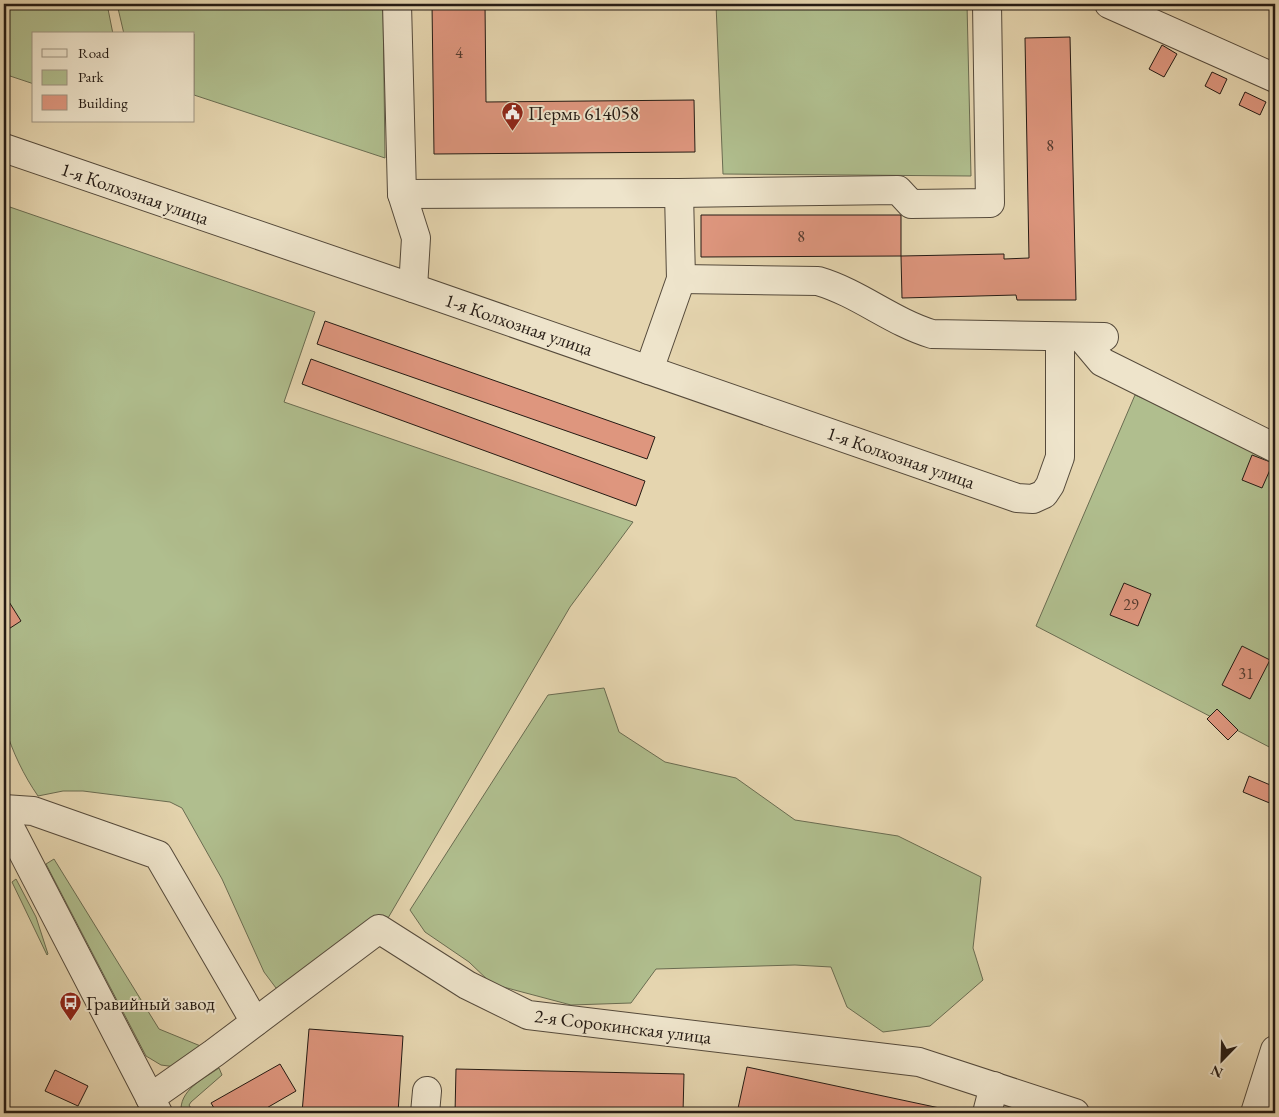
<svg xmlns="http://www.w3.org/2000/svg" width="1279" height="1117" font-family="'EB Garamond',serif">
<style>
.green{fill:#b0be8e;stroke:#6a6c51}
.building{fill:#de967e;stroke:#251b14}
.lines{fill:none;stroke-linecap:round;stroke-linejoin:round}
.minor-casing{stroke:#554a3b;stroke-width:30}
.minor{stroke:#eee4cb;stroke-width:28}
.labels{text-anchor:middle;stroke-width:4;stroke-linejoin:round;paint-order:stroke}
.number-label{font-size:16px;fill:#533a2e}
.poi-label{font-size:19px;fill:#251b14;stroke:#eee4cb;text-anchor:start}
.street-label{font-size:19px;fill:#251b14;stroke:#eee4cb}
</style>
<rect width="100%" height="100%" fill="#e5d5af"/>
<filter id="stains"><feTurbulence type="fractalNoise" baseFrequency=".004" numOctaves="4"/><feColorMatrix values="0 0 0 0 .2 0 0 0 0 .09 0 0 0 0 .02 0 0 0 .5 -.17"/></filter>
<radialGradient id="worn" r=".72"><stop offset=".6" stop-color="#630" stop-opacity="0"/><stop offset="1" stop-color="#630" stop-opacity=".3"/></radialGradient>
<g class="green">
<path d="M4 4H107L113 34H34V84L4 74Z"/>
<path d="M117 4H383L385 158 194 95V34H124Z"/>
<path d="M716 4H967L971 176 723 174Z"/>
<path d="M4 205 315 312 284 402 633 522 570 607 388 918 279 989 276 988 264 972 222 879 182 808 170 802 83 791H63L38 796C24 776 12 751 5 727L9 725 4 710V636L7 634 4 635Z"/>
<path d="M1135 395 1275 453V750L1036 626Z"/>
<path d="M604 688 619 732 665 762 736 778 795 820 898 836 981 877 973 948 983 980 930 1026 883 1032 847 1007 831 967 795 965 656 969 631 1003 571 1005 492 984 469 962 425 932 410 910 548 695Z"/>
<path d="M54 859 159 1029 203 1047 176 1067 161 1065 146 1056 46 864Z"/>
<path d="M16 879 36 917 48 954 47 955 12 882Z"/>
<path d="M219 1068 222 1075 191 1102 189 1105 194 1113H181C179 1090 202 1080 219 1068Z"/>
</g>
<g class="building">
<path d="M432 4H485L486 102 694 100 695 152 434 154Z"/>
<path d="M1070 37 1076 300H1017L1016 295 902 298 901 256 1004 254V259L1029 258 1025 38Z"/>
<path d="M1162 45 1177 54 1164 77 1149 69Z"/>
<path d="M1212 72 1227 79 1220 94 1205 86Z"/>
<path d="M1245 92 1266 102 1260 115 1239 105Z"/>
<path d="M701 215H901V256L701 257Z"/>
<path d="M325 321 655 437 647 459 317 344Z"/>
<path d="M311 359 645 481 636 506 302 384Z"/>
<path d="M1252 455 1273 463 1262 488 1242 480Z"/>
<path d="M1124 583 1151 594 1138 626 1110 615Z"/>
<path d="M6 597 21 621 4 632V599Z"/>
<path d="M1242 646 1270 660 1250 699 1222 685Z"/>
<path d="M1217 709 1238 730 1228 740 1207 719Z"/>
<path d="M1249 776 1275 787V797L1272 804 1243 792Z"/>
<path d="M309 1029 403 1036 398 1113H302Z"/>
<path d="M280 1064 296 1091 258 1113H217L211 1103Z"/>
<path d="M747 1067 963 1113H737Z"/>
<path d="M456 1069 684 1074 683 1113H455Z"/>
<path d="M55 1070 88 1086 78 1106 45 1091Z"/>
</g>
<g class="lines">
<defs>
<g id="minor">
<path d="M397 4 402 194 416 238 413 288"/>
<path d="M1109 4 1275 78"/>
<path d="M4 148 413 288 1017 498 1033 499 1044 494 1050 485 1060 457V337"/>
<path d="M402 194 679 193 898 190 911 204 990 203 987 4"/>
<path d="M681 279 818 281C859 293 892 322 932 334L1104 337"/>
<path d="M1081 337 1102 362 1275 448"/>
<path d="M649 370 681 279 679 193"/>
<path d="M4 809 33 811 158 855 255 1022"/>
<path d="M4 816 158 1113"/>
<path d="M150 1098 214 1053 379 929 467 985 528 1015 919 1062 1075 1113"/>
<path d="M425 1113 427 1091"/>
<path d="M987 1113 994 1086"/>
<path d="M1255 1113 1275 1050"/>
</g>
</defs>
<use href="#minor" class="minor-casing"/>
<use href="#minor" class="minor"/>
</g>
<defs>
<symbol id="civic-pin" viewBox="-11 -11 22 30"><path d="M0 17L-7.5 6A9.5 9.5 0 1 1 7.5 6Z" fill="#8f2418" stroke="#eee4cb"/><path d="M-.6-6.5H3V-4.5H.6V-3L4-1V1h2V6H-6V1h2V-1L-.6-3ZM-1.2 2.5V6h2.4V2.5Z" fill="#fff"/></symbol>
<symbol id="bus-pin" viewBox="-11 -11 22 30"><path d="M0 17L-7.5 6A9.5 9.5 0 1 1 7.5 6Z" fill="#8f2418" stroke="#eee4cb"/><path d="M-5-6H5V4H4V6H2V4H-2V6H-4V4H-5ZM-3.5-4V0h7V-4ZM-3.5 1.2v1.5H-2V1.2ZM2 1.2v1.5H3.5V1.2Z" fill="#fff"/></symbol>
</defs>
<g fill-rule="evenodd">
<use href="#civic-pin" x="500" y="100" width="25" height="34"/>
<use href="#bus-pin" x="58" y="990" width="25" height="34"/>
</g>
<g class="labels">
<g class="number-label">
<text x="459" y="58">4</text>
<text x="1050" y="151">8</text>
<text x="801" y="242">8</text>
<text x="1131" y="610">29</text>
<text x="1246" y="679">31</text>
</g>
<g class="poi-label">
<text x="528" y="120">Пермь 614058</text>
<text x="86" y="1010">Гравийный завод</text>
</g>
<g class="street-label">
<text transform="translate(135 193) rotate(19)" y="7">1-я Колхозная улица</text>
<text transform="translate(519 324) rotate(19)" y="7">1-я Колхозная улица</text>
<text transform="translate(901 457) rotate(19)" y="7">1-я Колхозная улица</text>
<text transform="translate(623 1026) rotate(7)" y="7">2-я Сорокинская улица</text>
</g>
</g>
<rect width="1279" height="1117" fill="none" stroke="#e5d5af" stroke-width="20"/>
<rect x="5" y="5" width="1269" height="1107" fill="none" stroke="#251b14" stroke-width="2.5"/>
<rect x="10" y="10" width="1259" height="1097" fill="none" stroke="#251b14"/>
<rect x="32" y="32" width="162" height="90" fill="#eee4cb" stroke="#9e9482"/>
<rect x="42" y="49" width="25" height="8" fill="#eee4cb" stroke="#9e9482"/>
<text x="78" y="58" font-size="15" fill="#251b14">Road</text>
<rect x="42" y="70" width="25" height="15" fill="#b0be8e" stroke="#9e9482"/>
<text x="78" y="82" font-size="15" fill="#251b14">Park</text>
<rect x="42" y="95" width="25" height="15" fill="#de967e" stroke="#9e9482"/>
<text x="78" y="108" font-size="15" fill="#251b14">Building</text>
<g transform="translate(1222 1060) rotate(203)" stroke="#eee4cb" stroke-width="4" paint-order="stroke">
<path d="M0-4L9 19L0 12L-9 19Z" fill="#251b14"/>
<text y="-8" font-size="14" font-weight="bold" text-anchor="middle" fill="#251b14">N</text>
</g>
<rect width="100%" height="100%" filter="url(#stains)"/>
<rect width="100%" height="100%" fill="url(#worn)"/>
</svg>
